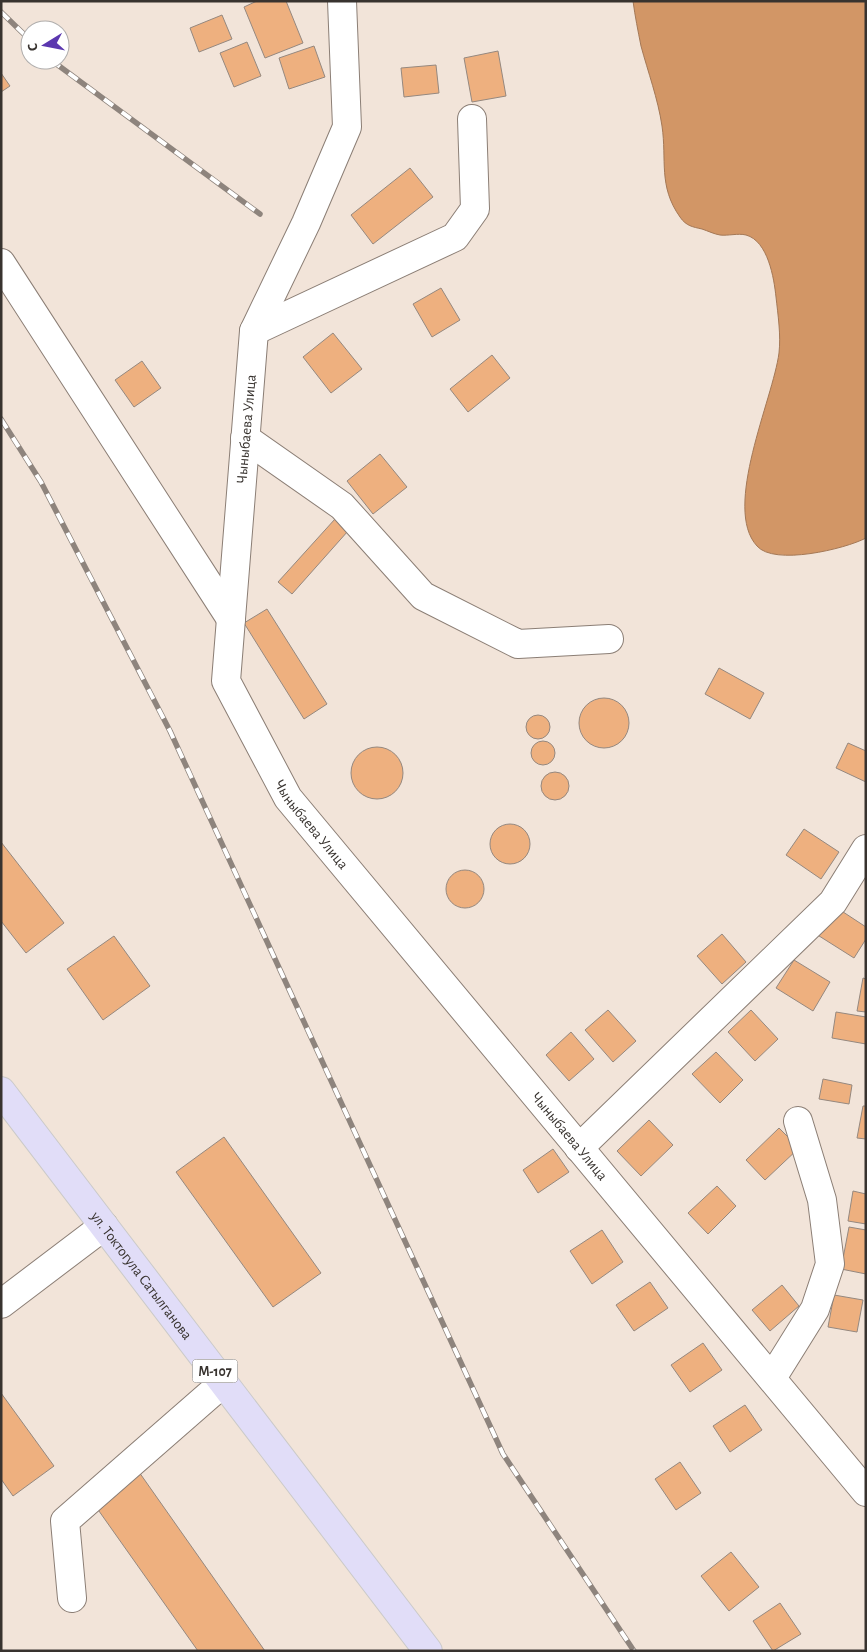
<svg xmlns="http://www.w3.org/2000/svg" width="867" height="1652" font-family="'Alegreya Sans',sans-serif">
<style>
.water{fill:#d29666;stroke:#a47856}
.building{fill:#eeb07f;stroke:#95887f}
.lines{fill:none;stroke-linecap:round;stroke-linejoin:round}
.minor-casing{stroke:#8b7e75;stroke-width:30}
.major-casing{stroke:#cbcac9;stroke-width:30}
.minor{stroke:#fff;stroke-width:28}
.major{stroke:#e1ddf8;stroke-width:28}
.rail-casing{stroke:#8e847d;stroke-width:5.5}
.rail{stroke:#fff;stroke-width:4;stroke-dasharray:11;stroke-linecap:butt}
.labels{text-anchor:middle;stroke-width:4;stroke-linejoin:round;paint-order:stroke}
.shield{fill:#fff;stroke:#74706d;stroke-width:1}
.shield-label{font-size:14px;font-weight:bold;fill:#38332f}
.street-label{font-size:15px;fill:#38332f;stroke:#fff}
</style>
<rect width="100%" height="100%" fill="#f2e4d9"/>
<path class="water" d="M633 1H866V538C845 549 774 566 757 546 722 508 773 399 779 353 781 335 778 315 776 297 774 278 768 241 746 235 738 233 728 236 720 235 714 234 708 231 702 229 693 227 686 226 680 217 658 186 667 160 662 126 658 99 648 72 641 46 638 31 635 16 633 1Z"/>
<g class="building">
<path d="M257 1H286L303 43 265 58 244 7Z"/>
<path d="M222 15 232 39 199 52 190 28Z"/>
<path d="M247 42 261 76 234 87 220 53Z"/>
<path d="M314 46 325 77 289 89 279 58Z"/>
<path d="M498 51 506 96 472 102 464 58Z"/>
<path d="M436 65 439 93 404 97 401 68Z"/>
<path d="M1 73 10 86 1 92Z"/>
<path d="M410 168 433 197 373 244 351 215Z"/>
<path d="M441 288 460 320 432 337 413 304Z"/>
<path d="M333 333 362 369 331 393 303 357Z"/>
<path d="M492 355 510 378 468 412 450 389Z"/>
<path d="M142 361 161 388 134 407 115 380Z"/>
<path d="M380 454 407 487 373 514 347 481Z"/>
<path d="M335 519 348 531 292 594 278 582Z"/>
<path d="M267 609 327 704 304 719 244 623Z"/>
<path d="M719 668 764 693 750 719 705 694Z"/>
<circle cx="604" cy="723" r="25"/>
<circle cx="538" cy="727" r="12"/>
<circle cx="543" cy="753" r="12"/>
<path d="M848 743 866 751V782L836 768Z"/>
<circle cx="377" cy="773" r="26"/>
<circle cx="555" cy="786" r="14"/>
<circle cx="510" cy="844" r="20"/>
<path d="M804 829 839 852 821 879 786 855Z"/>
<path d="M1 842 64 923 26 953 1 921Z"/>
<circle cx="465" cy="889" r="19"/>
<path d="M834 906 866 927V939L854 958 816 934Z"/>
<path d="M722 934 746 962 722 984 697 956Z"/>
<path d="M114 936 150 986 103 1020 67 969Z"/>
<path d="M794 960 830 982 813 1011 776 988Z"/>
<path d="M863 978 866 979V1012L857 1011Z"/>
<path d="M608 1010 636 1041 613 1062 585 1030Z"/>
<path d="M751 1010 778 1039 755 1061 728 1032Z"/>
<path d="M836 1012 866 1017V1044L832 1038Z"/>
<path d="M571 1032 594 1059 569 1081 546 1055Z"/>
<path d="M716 1052 743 1080 720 1103 692 1074Z"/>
<path d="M823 1079 852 1085 849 1104 819 1099Z"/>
<path d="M863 1106H866V1139L857 1138Z"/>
<path d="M649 1120 673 1145 641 1176 617 1151Z"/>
<path d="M779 1128 799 1148 765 1180 746 1160Z"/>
<path d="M224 1137 321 1273 273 1307 176 1172Z"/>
<path d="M553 1149 569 1172 538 1193 523 1170Z"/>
<path d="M717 1186 736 1206 708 1234 688 1213Z"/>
<path d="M853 1191 866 1194V1224L848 1221Z"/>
<path d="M849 1227 866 1230V1274L841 1269Z"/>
<path d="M602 1230 623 1262 592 1284 570 1251Z"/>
<path d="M650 1282 668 1308 634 1331 616 1305Z"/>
<path d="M782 1285 799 1306 770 1331 752 1310Z"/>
<path d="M834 1295 863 1300 857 1332 828 1327Z"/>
<path d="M703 1343 722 1370 690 1392 671 1365Z"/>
<path d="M1 1393 54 1466 13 1496 1 1479Z"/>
<path d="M745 1405 762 1430 730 1452 713 1426Z"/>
<path d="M680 1462 701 1493 676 1510 655 1479Z"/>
<path d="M139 1472 265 1651H198L94 1504Z"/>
<path d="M731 1552 759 1587 729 1611 701 1576Z"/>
<path d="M780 1603 801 1634 773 1651 753 1621Z"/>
</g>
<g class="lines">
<defs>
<g id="minor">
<path id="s1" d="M342 1 347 127 306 223 254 331 226 681 288 798 866 1492"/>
<path d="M1 263 231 619"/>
<path d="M254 331 455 237 475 209 472 119"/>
<path d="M245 438 342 506 423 596 518 644 609 639"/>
<path d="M579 1148 833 902 866 849"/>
<path d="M1 1304 104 1226"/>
<path d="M772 1378 815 1309 830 1264 822 1200 798 1121"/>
<path d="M72 1598 65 1521 223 1383"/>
</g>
<g id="major">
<path id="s2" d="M1 1091 428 1651"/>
</g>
</defs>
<use href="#minor" class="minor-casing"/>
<use href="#major" class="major-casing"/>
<use href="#minor" class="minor"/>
<use href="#major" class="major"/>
<defs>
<g id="rail">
<path d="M1 12 30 40"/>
<path d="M51 60 260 214"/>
<path d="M1 419 41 482 170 731 503 1454 634 1651"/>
</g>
</defs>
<use href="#rail" class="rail-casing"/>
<use href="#rail" class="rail"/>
</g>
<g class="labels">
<rect class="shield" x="192.5" y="1359.5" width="45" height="23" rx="4"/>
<g class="shield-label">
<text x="215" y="1376">М-107</text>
</g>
<g class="street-label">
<text transform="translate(246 429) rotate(-85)" y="5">Чыныбаева Улица</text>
<text dy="5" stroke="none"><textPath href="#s1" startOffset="869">Чыныбаева Улица</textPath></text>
<text dy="5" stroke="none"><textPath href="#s1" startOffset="1274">Чыныбаева Улица</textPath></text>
<text dy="5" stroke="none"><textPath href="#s2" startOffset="232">ул. Токтогула Сатылганова</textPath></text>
</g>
</g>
<rect width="867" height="1652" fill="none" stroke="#38332f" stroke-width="5"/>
<g transform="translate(45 45) rotate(260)"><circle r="24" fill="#ffffff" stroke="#afadac"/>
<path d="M0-4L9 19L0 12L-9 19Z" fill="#5b37af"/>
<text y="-8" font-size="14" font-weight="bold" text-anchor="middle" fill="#38332f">С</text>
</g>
</svg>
